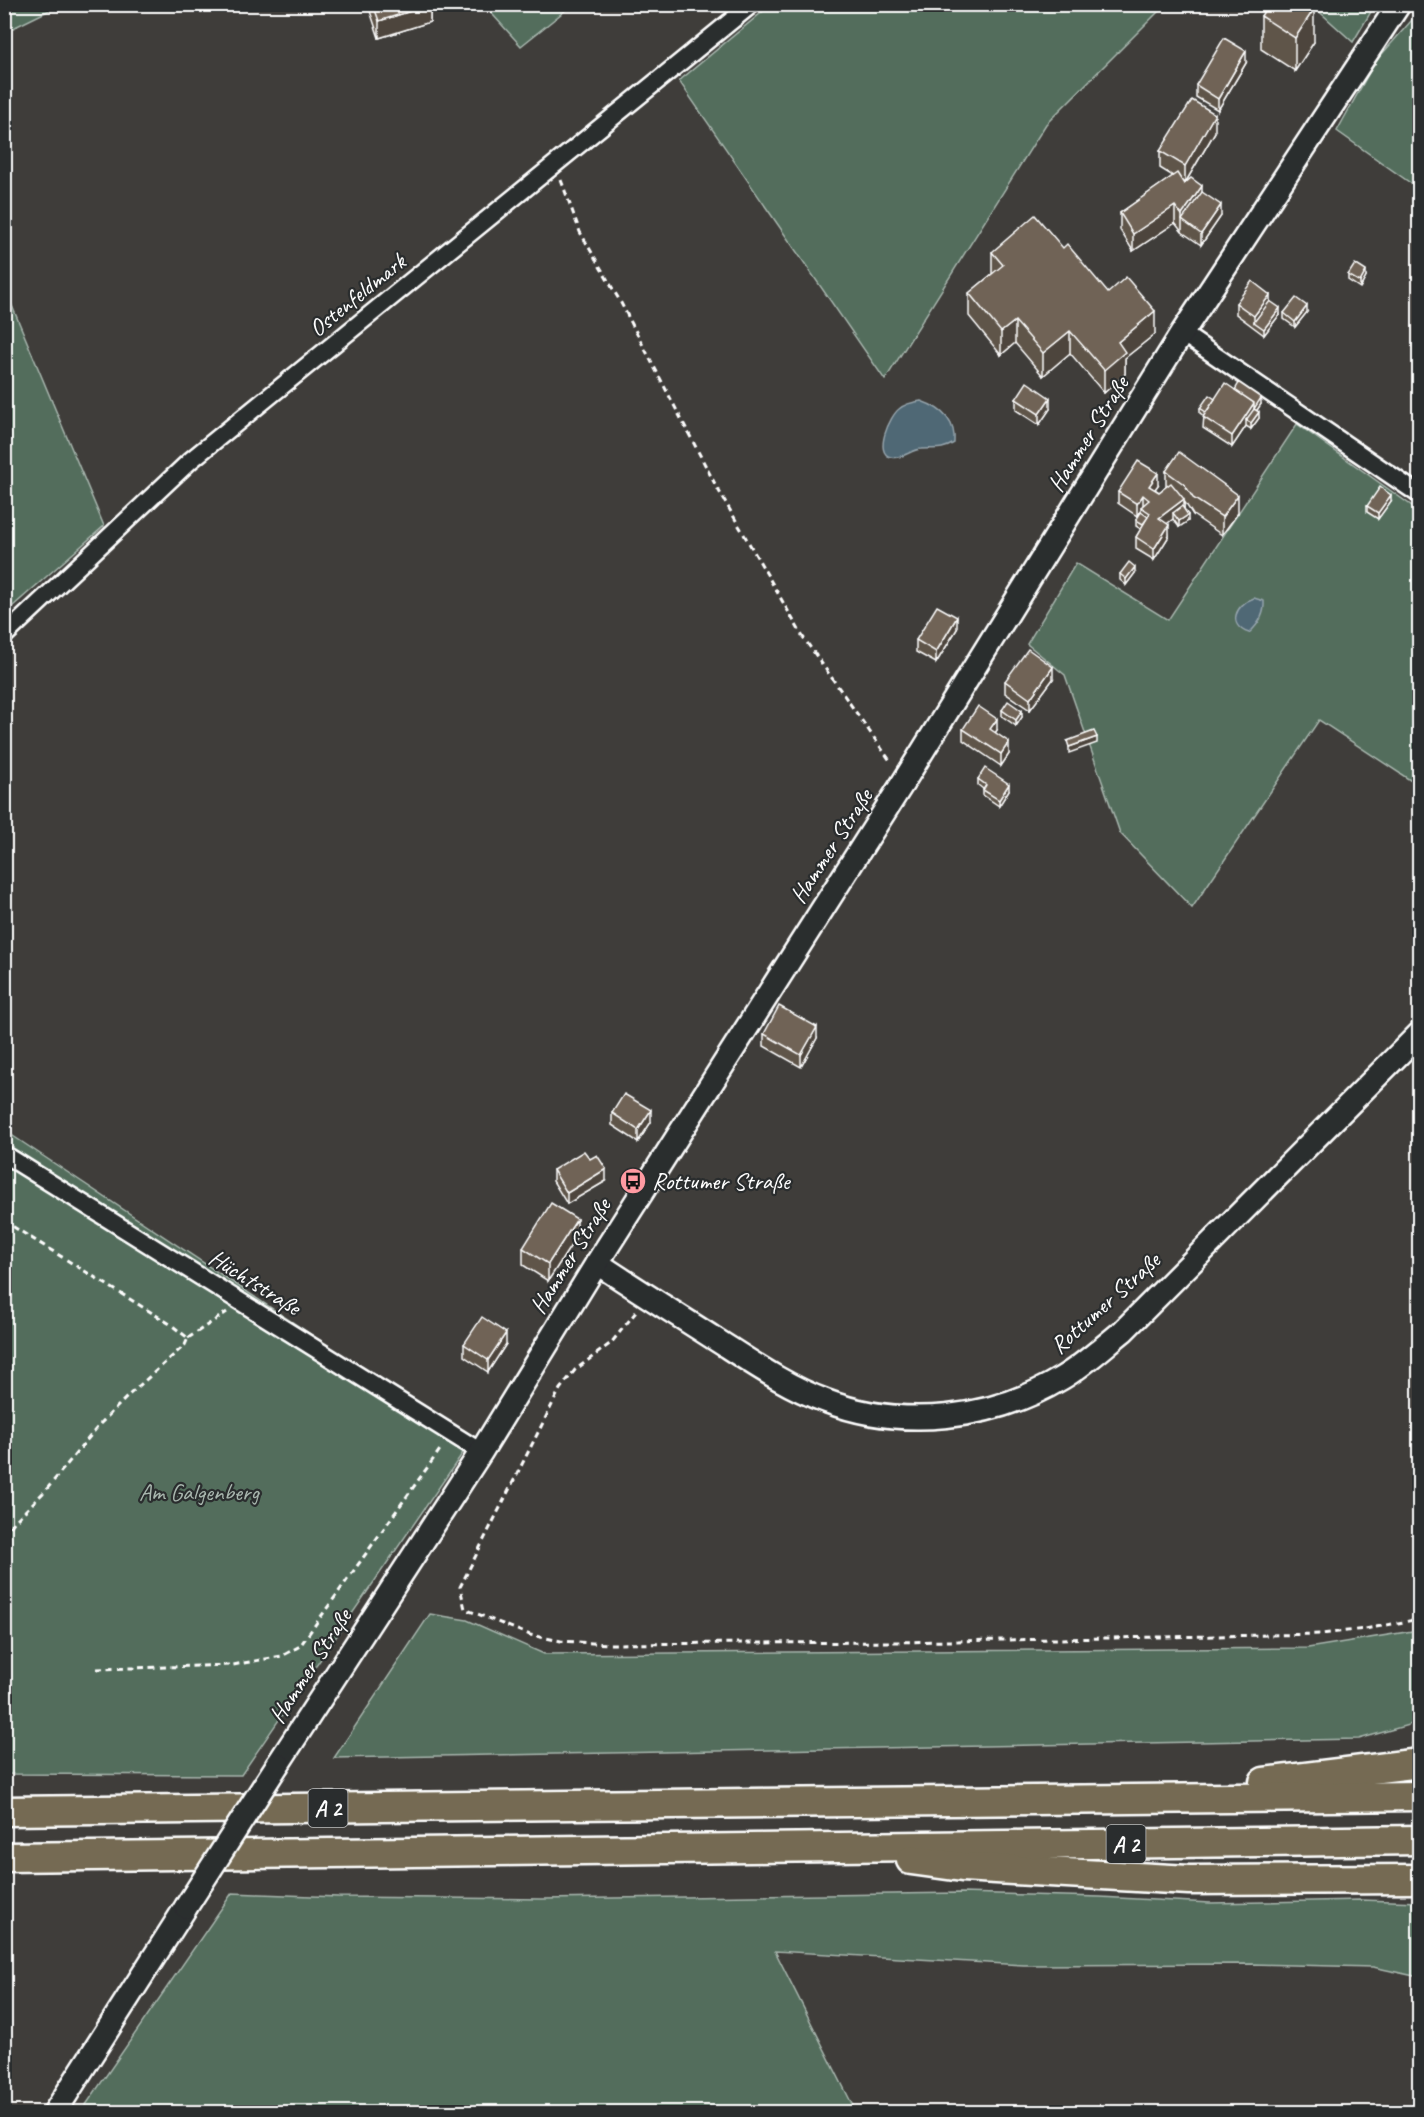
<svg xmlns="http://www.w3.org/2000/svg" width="1424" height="2117" font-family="Caveat,sans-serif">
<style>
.green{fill:#526d5c;stroke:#a8b6ae;stroke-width:1.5}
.water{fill:#4f6774;stroke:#95a4ac;stroke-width:1.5}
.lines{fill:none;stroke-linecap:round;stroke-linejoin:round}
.street-casing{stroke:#fff;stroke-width:21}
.secondary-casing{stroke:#fff;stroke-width:27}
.highway-casing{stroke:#fff;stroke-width:33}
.path{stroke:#fff;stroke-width:3;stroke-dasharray:6 4.5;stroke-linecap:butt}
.street{stroke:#2a2d2e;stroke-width:16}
.secondary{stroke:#2a2d2e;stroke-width:22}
.highway{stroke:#746b52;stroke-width:28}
.secondary-bridge-casing{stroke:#fff;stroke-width:27;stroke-linecap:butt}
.secondary-bridge{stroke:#2a2d2e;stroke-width:22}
.wall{fill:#5f554a;stroke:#fff;stroke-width:1.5}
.shaded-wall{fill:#4e453c;stroke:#fff;stroke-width:1.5}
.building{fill:#6f6356;stroke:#fff;stroke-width:1.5}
.labels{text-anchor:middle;stroke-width:4.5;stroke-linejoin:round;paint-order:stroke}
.shield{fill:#2a2d2e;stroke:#bfc0c0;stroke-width:1.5}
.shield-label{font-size:22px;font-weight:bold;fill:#fff}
.street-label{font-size:24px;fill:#fff;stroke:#2a2d2e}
.poi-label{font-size:24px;fill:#fff;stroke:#2a2d2e;text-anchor:start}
.park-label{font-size:24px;fill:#a8b6ae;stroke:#2a2d2e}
</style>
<rect width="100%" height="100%" fill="#3f3d3a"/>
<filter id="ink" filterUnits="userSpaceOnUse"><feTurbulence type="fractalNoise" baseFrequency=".0167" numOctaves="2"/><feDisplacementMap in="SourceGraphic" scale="12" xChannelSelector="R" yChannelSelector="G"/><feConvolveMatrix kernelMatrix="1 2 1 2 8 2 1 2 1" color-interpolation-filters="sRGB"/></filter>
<g filter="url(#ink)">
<g class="green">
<path d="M5 4H60V5L5 32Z"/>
<path d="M772 4H1165V5L1046 124 885 380 679 81Z"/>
<path d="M484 5H572L521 46Z"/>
<path d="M1312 5H1375L1353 42Z"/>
<path d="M1419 12V189L1337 131 1375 62Z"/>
<path d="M5 289 104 526 5 613H4Z"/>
<path d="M1297 424 1419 511V786L1319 720 1192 908 1120 833 1065 675 1027 644 1076 563 1168 620Z"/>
<path d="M4 1130 471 1441 241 1775 5 1774Z"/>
<path d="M430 1614 467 1620 544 1654 1308 1648 1419 1630V1722L1359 1739 334 1758Z"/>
<path d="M232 1893 338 1897 542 1899 961 1893 1100 1897 1210 1903 1361 1900 1419 1902V1977L1373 1967 1252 1964 1024 1965 775 1951 856 2112H81Z"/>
</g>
<g class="water">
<path d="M921 401C941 408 956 421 954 443 941 451 936 448 922 449 912 449 901 460 891 457 873 453 890 416 899 409 905 404 913 402 921 401Z"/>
<path d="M1254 598 1264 601C1265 614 1258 625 1249 633 1226 625 1236 604 1254 598Z"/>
</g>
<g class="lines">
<defs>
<g id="street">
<path d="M1182 333 1420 495"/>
<path d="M4 636 191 460 752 4"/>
<path d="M4 1154 481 1452"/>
</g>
<g id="secondary">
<path d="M597 1263C636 1289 676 1314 715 1339 751 1362 787 1387 826 1401 902 1430 993 1420 1062 1378 1084 1365 1103 1347 1123 1331L1420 1033"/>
<path d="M278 1764 481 1452 597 1263 904 781 1182 333 1399 4"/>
<path d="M55 2112 186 1907"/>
</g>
<g id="highway">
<path d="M1264 1782 1420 1763"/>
<path d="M4 1811 1420 1796"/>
<path d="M4 1857 1420 1840"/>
<path d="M911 1860 962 1867 1189 1880 1420 1879"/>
</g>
</defs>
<use href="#street" class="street-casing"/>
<use href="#secondary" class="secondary-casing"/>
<use href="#highway" class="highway-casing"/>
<g class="path">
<path d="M561 180 580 232 621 303 715 484 803 637 891 762"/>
<path d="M4 1221 170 1324 188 1338 185 1345 130 1394 100 1424 46 1490 15 1521 4 1535"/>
<path d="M636 1312 611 1343 575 1370 560 1389 460 1587 465 1609 530 1635 561 1641 608 1644 897 1642 1321 1634 1365 1629 1420 1619"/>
<path d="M188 1338 227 1312"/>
<path d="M97 1669 233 1665 282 1656 300 1646 442 1447"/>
</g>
<use href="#street" class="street"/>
<use href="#secondary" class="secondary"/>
<use href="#highway" class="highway"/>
<defs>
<path id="secondary-bridge" d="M186 1907 278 1764"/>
</defs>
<use href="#secondary-bridge" class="secondary-bridge-casing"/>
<use href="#secondary-bridge" class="secondary-bridge"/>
</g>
<g class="wall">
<path d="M370 4H430V22L379 38 370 11Z"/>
<path d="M1261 16 1314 42 1295 71 1261 49Z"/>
<path d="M1246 63 1218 110 1196 97V85Z"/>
<path d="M1215 132 1185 183 1182 182 1184 184 1202 192 1221 216 1201 245 1182 232 1175 223 1133 251 1120 230V213L1173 176 1160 168V151Z"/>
<path d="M992 252 1108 293 1155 334 1125 358V374L1104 393 1070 353 1043 376 1015 343 1001 355 969 316V293L992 274Z"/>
<path d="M1348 275 1366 277 1360 288 1348 280Z"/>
<path d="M1270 301 1280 314 1264 335 1236 314V303Z"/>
<path d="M1307 312 1295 327 1284 319V313Z"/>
<path d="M1235 390 1261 404 1257 410 1259 418 1251 429 1246 426 1232 447 1203 428 1204 416 1200 413V408L1215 399Z"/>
<path d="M1016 399 1050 409 1039 425 1016 410Z"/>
<path d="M1166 471 1238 513 1222 535 1193 515 1184 501V508L1188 521 1179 527 1173 519 1167 523 1169 536 1154 560 1136 549V537L1141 529 1136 526V520L1141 513V510L1137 516 1118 503V492L1158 485 1155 489 1159 492 1166 487Z"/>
<path d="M1391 501 1378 519 1367 512V506Z"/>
<path d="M1135 573 1126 585 1120 580V574Z"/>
<path d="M957 629 936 663 916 652V640Z"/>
<path d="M1053 679 1030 710 1005 693V681Z"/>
<path d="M1002 710 1022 717 1016 726 1002 716Z"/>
<path d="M963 729 997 730 995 733 1009 754 1001 766 963 740Z"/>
<path d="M978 779 1009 790 999 806 983 795V789L978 785Z"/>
<path d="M764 1034 817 1038 801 1067 764 1046Z"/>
<path d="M612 1113 651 1122 638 1142 612 1125Z"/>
<path d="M553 1170 606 1181 567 1204 553 1181Z"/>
<path d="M577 1236 548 1281 523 1265V1248Z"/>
<path d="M464 1344H506L488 1372 464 1356Z"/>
</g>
<g class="shaded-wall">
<path d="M430 5V22L379 38V21Z"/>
<path d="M1314 9V42L1295 71V38Z"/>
<path d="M1246 51V63L1218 110V99Z"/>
<path d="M1215 114V132L1185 183V166Z"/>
<path d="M1202 186V203L1182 220V232V215Z"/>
<path d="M1221 205V216L1201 245V234Z"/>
<path d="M1175 206V223L1133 251V234Z"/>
<path d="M1366 271V277L1360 288V282Z"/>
<path d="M1270 295V307L1254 322V316Z"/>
<path d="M1307 306V312L1295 327V322Z"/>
<path d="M1280 308V314L1264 335V329Z"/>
<path d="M1155 311V334L1125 358V374L1104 393V370L1118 342Z"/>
<path d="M1015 321V343L1001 355V332Z"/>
<path d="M1070 331V353L1043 376V353Z"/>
<path d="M1050 398V409L1039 425V414Z"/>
<path d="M1261 398V404L1249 422 1246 420V426L1232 447V436L1254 403Z"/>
<path d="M1259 412V418L1251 429V423Z"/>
<path d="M1158 473V485L1149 497V486Z"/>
<path d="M1143 495V507H1141V510L1137 516V504Z"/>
<path d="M1238 495V513L1222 535V517Z"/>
<path d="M1391 495V501L1378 519V513Z"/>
<path d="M1184 499V511L1173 513V519L1159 530V518Z"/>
<path d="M1188 515V521L1179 527V521Z"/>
<path d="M1169 525V536L1154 560V549Z"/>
<path d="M1135 567V573L1126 585V579Z"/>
<path d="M957 617V629L936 663V652Z"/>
<path d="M1053 667V679L1030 710V699Z"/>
<path d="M1022 711V717L1016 726V720Z"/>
<path d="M997 719V730L990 741V729Z"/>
<path d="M1097 737V743L1069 753V747Z"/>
<path d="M1009 742V754L1001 766V754Z"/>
<path d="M1009 784V790L999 806V800Z"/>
<path d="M817 1027V1038L801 1067V1055Z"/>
<path d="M651 1110V1122L638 1142V1130Z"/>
<path d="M606 1169V1181L567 1204V1193Z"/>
<path d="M577 1219V1236L548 1281V1264Z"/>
<path d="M506 1333V1344L488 1372V1360Z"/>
</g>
<g class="building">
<path d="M373 4H430V5L379 21Z"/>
<path d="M1268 4H1307L1314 9 1295 38 1261 16Z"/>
<path d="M1224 38 1246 51 1218 99 1196 85Z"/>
<path d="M1192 100 1215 114 1185 166 1160 151Z"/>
<path d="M1177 173 1184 184 1191 178 1202 186 1182 215 1175 206 1133 234 1120 213Z"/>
<path d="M1202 192 1221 205 1201 234 1182 220Z"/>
<path d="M1035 215 1063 248 1067 244 1108 293 1126 277 1155 311 1118 342 1125 352 1104 370 1070 331 1043 353 1015 321 1001 332 969 293 1003 265 992 252Z"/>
<path d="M1355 264 1366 271 1360 282 1348 275Z"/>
<path d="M1252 281 1270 295 1254 316 1236 303Z"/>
<path d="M1296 298 1307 306 1295 322 1284 313Z"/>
<path d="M1270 301 1280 308 1264 329 1254 322Z"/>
<path d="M1027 382 1050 398 1039 414 1016 399Z"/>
<path d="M1225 383 1254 403 1232 436 1203 417Z"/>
<path d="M1239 383 1261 398 1254 409V403L1235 390Z"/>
<path d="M1209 395 1215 399 1206 412 1200 408Z"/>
<path d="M1254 409 1259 412 1251 423 1246 420Z"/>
<path d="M1179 452 1238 495 1222 517 1193 498 1185 485 1166 471Z"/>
<path d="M1138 461 1158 473 1149 486 1159 492 1171 483 1184 499 1159 518 1169 525 1154 549 1136 537 1150 513 1141 507 1149 500 1143 495 1137 504 1118 492Z"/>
<path d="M1380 487 1391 495 1378 513 1367 506Z"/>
<path d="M1182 506 1188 515 1179 521 1173 513Z"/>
<path d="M1141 512 1148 517 1143 524 1136 520Z"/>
<path d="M1129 562 1135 567 1126 579 1120 574Z"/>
<path d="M937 606 957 617 936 652 916 640Z"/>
<path d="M1028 649 1053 667 1030 699 1005 681Z"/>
<path d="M1008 701 1022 711 1016 720 1002 710Z"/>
<path d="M978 706 997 719 990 729 1009 742 1001 754 963 729Z"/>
<path d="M1094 731 1097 737 1069 747 1067 741Z"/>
<path d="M985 768 1009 784 999 800 983 790 986 785 978 779Z"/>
<path d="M779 1006 817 1027 801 1055 764 1034Z"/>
<path d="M624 1094 651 1110 638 1130 612 1113Z"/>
<path d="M584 1151 590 1159 597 1155 606 1169 567 1193 553 1170Z"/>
<path d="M551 1203 577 1219 548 1264 523 1248Z"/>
<path d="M482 1317 506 1333 488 1360 464 1344Z"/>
</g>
</g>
<defs>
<symbol id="bus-disc" viewBox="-11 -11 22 22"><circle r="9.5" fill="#ff9aa2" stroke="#2a2d2e"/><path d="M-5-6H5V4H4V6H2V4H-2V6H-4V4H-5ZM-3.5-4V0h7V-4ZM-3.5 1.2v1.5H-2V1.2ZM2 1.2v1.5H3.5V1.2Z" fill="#111"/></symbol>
</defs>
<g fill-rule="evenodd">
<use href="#bus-disc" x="618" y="1166" width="30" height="30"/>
</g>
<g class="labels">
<g class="shield">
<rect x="308.5" y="1789" width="39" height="38" rx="4.5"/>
<rect x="1106.5" y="1825" width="39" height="38" rx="4.5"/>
</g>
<g class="shield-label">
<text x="328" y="1816">A 2</text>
<text x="1126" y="1852">A 2</text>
</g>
<g class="street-label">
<text transform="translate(357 295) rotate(-39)" y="8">Ostenfeldmark</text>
<text transform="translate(1088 434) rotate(-58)" y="8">Hammer Straße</text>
<text transform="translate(831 846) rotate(-57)" y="8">Hammer Straße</text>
<text transform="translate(570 1256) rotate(-58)" y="8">Hammer Straße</text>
<text transform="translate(255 1282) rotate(32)" y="8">Hüchtstraße</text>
<text transform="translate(1105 1303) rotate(-42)" y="8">Rottumer Straße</text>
<text transform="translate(310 1666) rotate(-57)" y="8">Hammer Straße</text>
</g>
<g class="poi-label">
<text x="652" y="1189">Rottumer Straße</text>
</g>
<g class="park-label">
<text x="199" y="1500">Am Galgenberg</text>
</g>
</g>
<rect width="1424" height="2117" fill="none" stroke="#2a2d2e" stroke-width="24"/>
<rect x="12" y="12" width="1400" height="2093" fill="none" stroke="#fff" stroke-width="2" filter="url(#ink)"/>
</svg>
